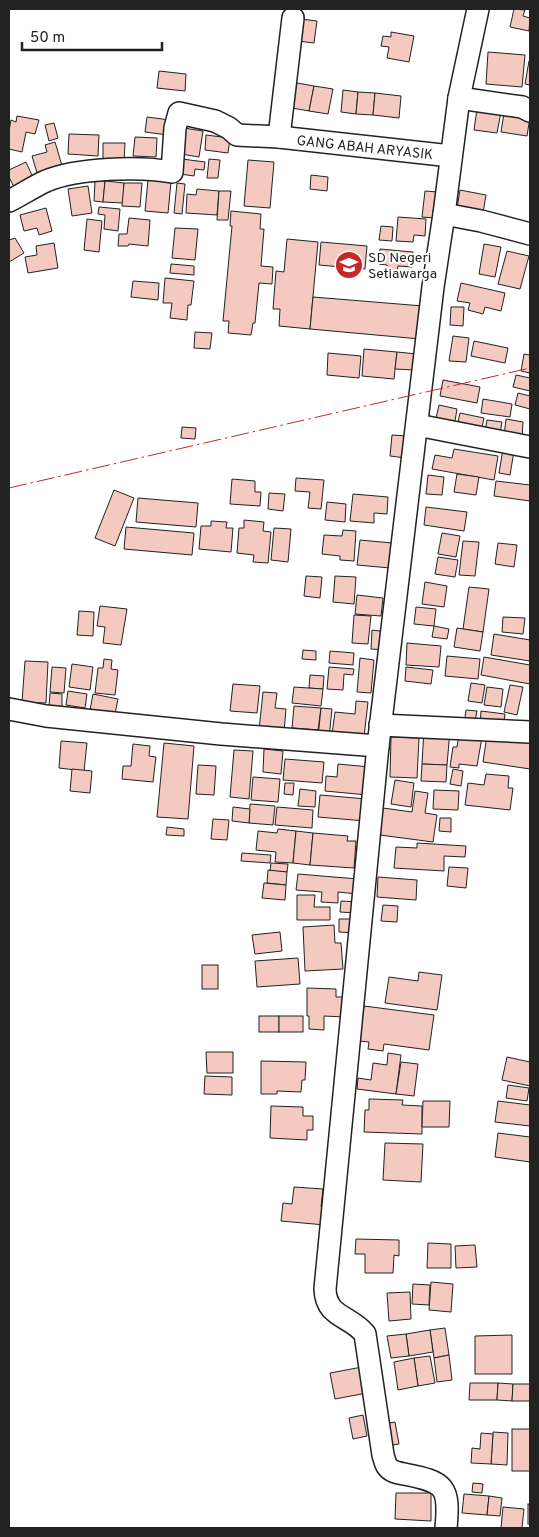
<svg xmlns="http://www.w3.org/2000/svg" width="539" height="1537" font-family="Overpass,sans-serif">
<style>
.building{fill:#f3c9c0;stroke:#222}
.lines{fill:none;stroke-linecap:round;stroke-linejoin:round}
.minor-casing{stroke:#222;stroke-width:24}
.minor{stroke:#fff;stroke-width:21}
.power{stroke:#c62828;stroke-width:1;stroke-dasharray:18 4 2.5 4;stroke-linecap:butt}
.labels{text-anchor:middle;stroke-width:4;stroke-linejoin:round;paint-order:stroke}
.street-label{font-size:14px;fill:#222;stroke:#fff}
.poi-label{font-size:14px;fill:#222;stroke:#fff;text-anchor:start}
</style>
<rect width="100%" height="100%" fill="#fff"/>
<g class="building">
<path d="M514 9 525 10 523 16 530 18 529 31 510 27Z"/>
<path d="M301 19 317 21 314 43 298 41Z"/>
<path d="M391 32 414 36 409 62 387 58 389 47 381 46 383 36 391 37Z"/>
<path d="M488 52 525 55 522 87 486 84Z"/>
<path d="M529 61H530V85L525 84Z"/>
<path d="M159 71 186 74 185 91 157 88Z"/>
<path d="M297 83 314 86 309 111 292 108Z"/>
<path d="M314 86 333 89 328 114 309 111Z"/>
<path d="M343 90 358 92 356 114 341 112Z"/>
<path d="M358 92 375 93 373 115 356 114Z"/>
<path d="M375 93 401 96 399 118 373 115Z"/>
<path d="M477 109 501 112 497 133 474 130Z"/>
<path d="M504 113 530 117 527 136 501 132Z"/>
<path d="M17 116 39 120 35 134 26 132 22 152 9 149V131L11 120 16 122Z"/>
<path d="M147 117 170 120 168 135 145 132Z"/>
<path d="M54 123 58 138 49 141 45 125Z"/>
<path d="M184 128 203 131 199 157 181 154Z"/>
<path d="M69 134 99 135 98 156 68 154Z"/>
<path d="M206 135 230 138 228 153 205 150Z"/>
<path d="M135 137 157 138 156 157 133 156Z"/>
<path d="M55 142 63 169 38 176 32 156 47 152 45 145Z"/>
<path d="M103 143H125L124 163H103Z"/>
<path d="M182 159 205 162 204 170 195 169 194 176 180 174Z"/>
<path d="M209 159 220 160 218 178H207Z"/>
<path d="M248 160 274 162 270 208 244 206Z"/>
<path d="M26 162 35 182 16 191 9 177V170Z"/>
<path d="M311 175 328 177 327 191 310 189Z"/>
<path d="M148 180 171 182 168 213 145 211Z"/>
<path d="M95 181H105L103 202 94 201Z"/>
<path d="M105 181 124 183 123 203 103 202Z"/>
<path d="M124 183H142L140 207 122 206Z"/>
<path d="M177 183 185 184 182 214 174 213Z"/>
<path d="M88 186 92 213 72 216 68 189Z"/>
<path d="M197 189 219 191 217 215 186 213 187 194 196 195Z"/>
<path d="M460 190 486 195 483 213 457 208Z"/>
<path d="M219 191H231L228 220H217Z"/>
<path d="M425 191 438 192 435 218 422 217Z"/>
<path d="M99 207 120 209 118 231 104 229 105 215 98 214Z"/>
<path d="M46 208 52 231 39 235 37 228 24 231 20 215Z"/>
<path d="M231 211 261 214 260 229H264L261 266 273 267 272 284 259 283 255 323H253L251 335 228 333 229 321H223L232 226H230Z"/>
<path d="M398 217 426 219 425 236 414 235 413 242 396 241Z"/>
<path d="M129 218 150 220 148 246 129 244 128 246H118L119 234H127Z"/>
<path d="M87 219 102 221 99 252 84 250Z"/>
<path d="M381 226 393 227 392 241 379 240Z"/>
<path d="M175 228 198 229 195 260 172 258Z"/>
<path d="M15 238 24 253 9 262V240Z"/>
<path d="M287 239 318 242 310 329 279 326 280 309H273L276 271 284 272Z"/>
<path d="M321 242 367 246 365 269 319 265Z"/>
<path d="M54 243 58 268 28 273 25 257 37 255 36 246Z"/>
<path d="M484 244 501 247 495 277 479 274Z"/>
<path d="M380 249 413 252 412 267 398 266 397 273 387 272V265L379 264Z"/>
<path d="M507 251 529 256 520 289 498 284Z"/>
<path d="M171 264 194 266V275L170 273Z"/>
<path d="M165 278 194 281 191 305H188L187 320 170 318 172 303H163Z"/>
<path d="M133 281 159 283 158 300 131 297Z"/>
<path d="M461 283 505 293 501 311 485 307 483 314 468 310 470 303 457 301Z"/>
<path d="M313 297 423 306 420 339 310 329Z"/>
<path d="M451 307H464L463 326 450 325Z"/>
<path d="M195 332 212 333 210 349 194 348Z"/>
<path d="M453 336 469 338 466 362 449 361Z"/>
<path d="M474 341 508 348 505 363 471 356Z"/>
<path d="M364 349 397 352 394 379 362 376Z"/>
<path d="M397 352 417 354 415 370 395 369Z"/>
<path d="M328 353 361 356 359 378 327 375Z"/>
<path d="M524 354 530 355V373L521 371Z"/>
<path d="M516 375 530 378V391L513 387Z"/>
<path d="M443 380 480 387 477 403 440 396Z"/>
<path d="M518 393 530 396V409L515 405Z"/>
<path d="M483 399 512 404 510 417 481 413Z"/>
<path d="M439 405 457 409 455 421 436 418Z"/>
<path d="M460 413 484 418 481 432 457 427Z"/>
<path d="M506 419 523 422 522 438 504 436Z"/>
<path d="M487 420 502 422 500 434 485 432Z"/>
<path d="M182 427 196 428 195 439 181 438Z"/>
<path d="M392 435 408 436 406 458 390 456Z"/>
<path d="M454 449 498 456 494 480 432 469 435 455 452 458Z"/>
<path d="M503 449 514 451 510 475 499 473Z"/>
<path d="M457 474 479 477 476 495 454 492Z"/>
<path d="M428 475 444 477 442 495 426 494Z"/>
<path d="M296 478 324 480 321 509 308 508 310 492 295 491Z"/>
<path d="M232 479 255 481V492H261L260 506 230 504Z"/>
<path d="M496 481 530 485V501L494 496Z"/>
<path d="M114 490 134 498 115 546 95 538Z"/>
<path d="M269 493 285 494 283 511 268 509Z"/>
<path d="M353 494 388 497 387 514 374 513V523L350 521Z"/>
<path d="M138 498 198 503 196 527 136 522Z"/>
<path d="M327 502 346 504 345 522 325 520Z"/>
<path d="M426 507 467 512 464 531 424 525Z"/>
<path d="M244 520 264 522 263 531 271 532 268 563 253 562 254 555 237 553 239 528H244Z"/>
<path d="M211 521 227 522 226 528H233L231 552 199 549 201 526H211Z"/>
<path d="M126 527 194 533 192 555 124 549Z"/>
<path d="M274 528 291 529 288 562 271 560Z"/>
<path d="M343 530 356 531 354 561 340 560V556L322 554 324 535 342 536Z"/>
<path d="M442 533 460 536 456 557 438 554Z"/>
<path d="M360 540 392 543 390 568 357 565Z"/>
<path d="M463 541 479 542 475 576 459 575Z"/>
<path d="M498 543 517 545 514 567 495 564Z"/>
<path d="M438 557 458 560 455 577 435 574Z"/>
<path d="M306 576 322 577 320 598 304 596Z"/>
<path d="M335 576 356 577 354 604 333 602Z"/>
<path d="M425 582 447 586 444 607 422 604Z"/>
<path d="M469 587 489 589 483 632 463 629Z"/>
<path d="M357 595 383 598 381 616 355 614Z"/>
<path d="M100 606 127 609 121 645 103 643 105 627 97 626Z"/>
<path d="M416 607 436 609 434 626 414 624Z"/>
<path d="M79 611 94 612 93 636 77 635Z"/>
<path d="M354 615 371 616 368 644 352 643Z"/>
<path d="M503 617 525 618 523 634 502 632Z"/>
<path d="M434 626 449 629 447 639 432 637Z"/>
<path d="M457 628 483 632 480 651 454 647Z"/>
<path d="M372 630 388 632 386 650 371 649Z"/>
<path d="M494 634 530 640V661L491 655Z"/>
<path d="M407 643 441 646 439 667 406 665Z"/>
<path d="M303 650 316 651V660L302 659Z"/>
<path d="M330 651 354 653 353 665 329 663Z"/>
<path d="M447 656 480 659 478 679 445 676Z"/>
<path d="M484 657 530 665V684L481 675Z"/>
<path d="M360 658 374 660 371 693 357 692Z"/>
<path d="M104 659 112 660 111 669 118 670 115 695 95 693 98 668H103Z"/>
<path d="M25 661 48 662 46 703 22 702Z"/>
<path d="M72 664 93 667 90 690 69 687Z"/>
<path d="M52 667 66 668 64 693 50 692Z"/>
<path d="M329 667 354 669 353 675 344 674 343 690 327 689Z"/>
<path d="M406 667 433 670 431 684 405 681Z"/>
<path d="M310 675 324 676 323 689 309 688Z"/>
<path d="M471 683 485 685 482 703 468 701Z"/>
<path d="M233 684 260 686 257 713 230 711Z"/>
<path d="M510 685 523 687 517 715 504 712Z"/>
<path d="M294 687 323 689 321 706 292 703Z"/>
<path d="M487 687 503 689 501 707 484 705Z"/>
<path d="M68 691 87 694 85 708 66 705Z"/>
<path d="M263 692 277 693 275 708 286 709 284 732 259 730Z"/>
<path d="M50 693 62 694V707H49Z"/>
<path d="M93 694 118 699 115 714 90 710Z"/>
<path d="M356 701 368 702 364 737 332 734 335 712 355 714Z"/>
<path d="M294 706 321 708 318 730 292 728Z"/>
<path d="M321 708 332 709 329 738 318 737Z"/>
<path d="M466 710 477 711 474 726 464 725Z"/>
<path d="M481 711 505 714 503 729 480 726Z"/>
<path d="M424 729 450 730 447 765 422 764Z"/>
<path d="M459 734 482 737 477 766 459 764V768L450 767 453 747H457Z"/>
<path d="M487 735 530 741V769L483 762Z"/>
<path d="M391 737 419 738 417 778 390 777Z"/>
<path d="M61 741 87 743 84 771 59 768Z"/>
<path d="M164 743 194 746 188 819 157 817Z"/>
<path d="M133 744 150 746 149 756 156 757 153 782 122 779 123 766H131Z"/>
<path d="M264 749 283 751 281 774 263 772Z"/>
<path d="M234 750 253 751 249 799 230 797Z"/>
<path d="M285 759 324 762 322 783 283 780Z"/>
<path d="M338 764 370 767 368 795 325 791 326 776 337 777Z"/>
<path d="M422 764 447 765 446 782 421 781Z"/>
<path d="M198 765 216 766 214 795 196 794Z"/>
<path d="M72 769 92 771 90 793 70 791Z"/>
<path d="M453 769 463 771 461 786 450 784Z"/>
<path d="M486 774 509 776 508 788H513L510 810 465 805 468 783 484 785Z"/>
<path d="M253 777 280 779 278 802 251 800Z"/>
<path d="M395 780 414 783 411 807 391 804Z"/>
<path d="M285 783H294L293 795 284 794Z"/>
<path d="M300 789 316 791 315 807 298 806Z"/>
<path d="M434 790 459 791 458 810 433 809Z"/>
<path d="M415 791 428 793 425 813 437 815 433 842 380 835 383 808 412 812Z"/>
<path d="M320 795 367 799 365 821 318 817Z"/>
<path d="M250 804 275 806 273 825 249 823Z"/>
<path d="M233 807 250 809 249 823 232 821Z"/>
<path d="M277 807 313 810 312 828 275 825Z"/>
<path d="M440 818H451V832L439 831Z"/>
<path d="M213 819 229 820 227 840 211 839Z"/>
<path d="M167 827 184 829V836L166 835Z"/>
<path d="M278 829 296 831 293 863 275 862 276 852 256 850 258 831 277 833Z"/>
<path d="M296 831 313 833 310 865 293 863Z"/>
<path d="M313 833 348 836 347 841H356L354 868 310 865Z"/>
<path d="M417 843 466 846 465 857 444 856V871L394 868 396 847 417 848Z"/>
<path d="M242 853 271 855 270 863 241 861Z"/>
<path d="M271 863 288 864 287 872 270 871Z"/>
<path d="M449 867 468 868 466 888 447 886Z"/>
<path d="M268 870 287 872 286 885 267 883Z"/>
<path d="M298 874 358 879 357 894 338 892V903L321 902 322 892 296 890Z"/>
<path d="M378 877 417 880 416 900 377 897Z"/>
<path d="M264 883 286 885 285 900 262 898Z"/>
<path d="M297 895H315L314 907H330V920H297Z"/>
<path d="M341 901 358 902 357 913 340 912Z"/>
<path d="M383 905 398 906 397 922 381 921Z"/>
<path d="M339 919H357L356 933 339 932Z"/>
<path d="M334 925 335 943H341L343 969 305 971 303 927Z"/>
<path d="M280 932 282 951 255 954 252 935Z"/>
<path d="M298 958 300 984 257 987 255 961Z"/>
<rect x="202" y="965" width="16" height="24"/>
<path d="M419 972 442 975 437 1010 385 1003 389 977 418 981Z"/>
<path d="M307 988 336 989V997H345V1017L324 1016V1030L309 1029V1016H307Z"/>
<path d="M364 1006 434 1015 429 1050 384 1044 383 1051 368 1049 369 1042 359 1041Z"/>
<rect x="259" y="1016" width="20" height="16"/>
<rect x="279" y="1016" width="24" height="16"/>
<path d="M206 1052H233V1073H207Z"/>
<path d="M388 1053 401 1055 396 1094 357 1089 358 1078 371 1080 373 1063 387 1065Z"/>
<path d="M507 1057 530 1062V1086L502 1080Z"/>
<path d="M261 1061 306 1062 305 1080H302L301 1092 277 1091V1094H261Z"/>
<path d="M401 1062 418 1064 414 1096 396 1094Z"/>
<path d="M205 1076 232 1077V1095L204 1094Z"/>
<path d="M508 1085 529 1088 527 1101 506 1098Z"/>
<path d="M369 1099 403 1100 402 1105 422 1106V1134L364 1132 365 1110H369Z"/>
<path d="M423 1101H450L449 1127H422Z"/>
<path d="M498 1101 530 1105V1126L495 1122Z"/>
<path d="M271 1106 303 1107V1116H313V1130H307V1140L270 1138Z"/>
<path d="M498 1133 530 1137V1162L495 1157Z"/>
<path d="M385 1143 423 1144 421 1182 383 1180Z"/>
<path d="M294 1187 323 1189 321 1207 326 1208 325 1225 281 1221 283 1203 292 1204Z"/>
<path d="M356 1239 399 1240V1256L394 1255 393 1273H365V1254H355Z"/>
<path d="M428 1243 451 1244V1268H427Z"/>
<path d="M475 1245 477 1267 456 1268 455 1246Z"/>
<path d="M431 1282 453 1284 451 1312 429 1310Z"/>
<path d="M413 1284 430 1285 429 1305 412 1304Z"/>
<path d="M410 1292 411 1319 389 1321 387 1293Z"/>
<path d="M445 1328 449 1355 434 1358 430 1330Z"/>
<path d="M430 1330 433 1352 409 1356 406 1334Z"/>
<path d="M406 1334 409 1356 391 1358 387 1336Z"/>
<path d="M512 1335V1374H475V1336Z"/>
<path d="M449 1355 452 1380 437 1382 434 1358Z"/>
<path d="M430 1356 435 1383 418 1386 414 1358Z"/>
<path d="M414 1358 418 1386 398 1390 394 1362Z"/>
<path d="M362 1367 367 1393 335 1399 330 1373Z"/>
<path d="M470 1383H498L497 1400H469Z"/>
<path d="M498 1383 513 1384 512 1401 497 1400Z"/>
<path d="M513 1384H530V1401H512Z"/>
<path d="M363 1415 367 1436 353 1439 349 1418Z"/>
<path d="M395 1422 399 1444 387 1446 383 1424Z"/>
<rect x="512" y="1429" width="18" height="42"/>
<path d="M493 1432 508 1433 507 1465 491 1464Z"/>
<path d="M481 1433 493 1434 491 1464 471 1463 472 1448 480 1449Z"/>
<path d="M473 1483 483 1484 482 1493 472 1492Z"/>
<path d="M396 1493H431V1521L395 1519Z"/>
<path d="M464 1494 489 1496 487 1515 462 1513Z"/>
<path d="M489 1496 502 1498 500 1516 487 1515Z"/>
<rect x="528" y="1504" width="2" height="20"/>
<path d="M503 1507 524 1509 522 1528H501Z"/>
</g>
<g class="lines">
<defs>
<g id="minor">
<path d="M459 98 522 107 530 111"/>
<path d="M279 137 293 18"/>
<path d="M9 201C21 195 33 187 46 181 77 168 139 166 172 172L175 128 179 113 215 121 229 128 237 135 279 137 451 156"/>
<path d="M444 214 481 221 530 234"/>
<path d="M417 425 530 447"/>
<path d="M9 709 46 716 221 734 378 746"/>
<path d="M380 725 530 732"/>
<path d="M446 1528C450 1486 445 1482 404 1474 398 1473 391 1472 387 1466 385 1463 384 1458 383 1455L365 1334C350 1315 326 1318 325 1289L378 746 433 287 444 214 459 98 478 9"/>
</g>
</defs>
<use href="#minor" class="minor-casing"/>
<use href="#minor" class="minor"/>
<path class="power" d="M9 488 530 368"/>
</g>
<defs>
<symbol id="school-disc" viewBox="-11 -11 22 22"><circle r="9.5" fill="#c62828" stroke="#fff"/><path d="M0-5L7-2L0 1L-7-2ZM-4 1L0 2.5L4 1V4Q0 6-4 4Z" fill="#fff"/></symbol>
</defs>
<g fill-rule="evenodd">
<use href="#school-disc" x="333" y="249" width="32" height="32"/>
</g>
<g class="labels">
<g class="street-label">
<text transform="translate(365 147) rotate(6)" y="5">GANG ABAH ARYASIK</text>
</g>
<g class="poi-label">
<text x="368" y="262">SD Negeri<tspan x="368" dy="16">Setiawarga</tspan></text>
</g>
</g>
<rect width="539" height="1537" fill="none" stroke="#222222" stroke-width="20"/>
<path d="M22 42v8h140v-8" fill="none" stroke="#222222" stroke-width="2.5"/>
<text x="30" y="42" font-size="15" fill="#222222" stroke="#ffffff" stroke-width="4" paint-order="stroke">50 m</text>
</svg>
